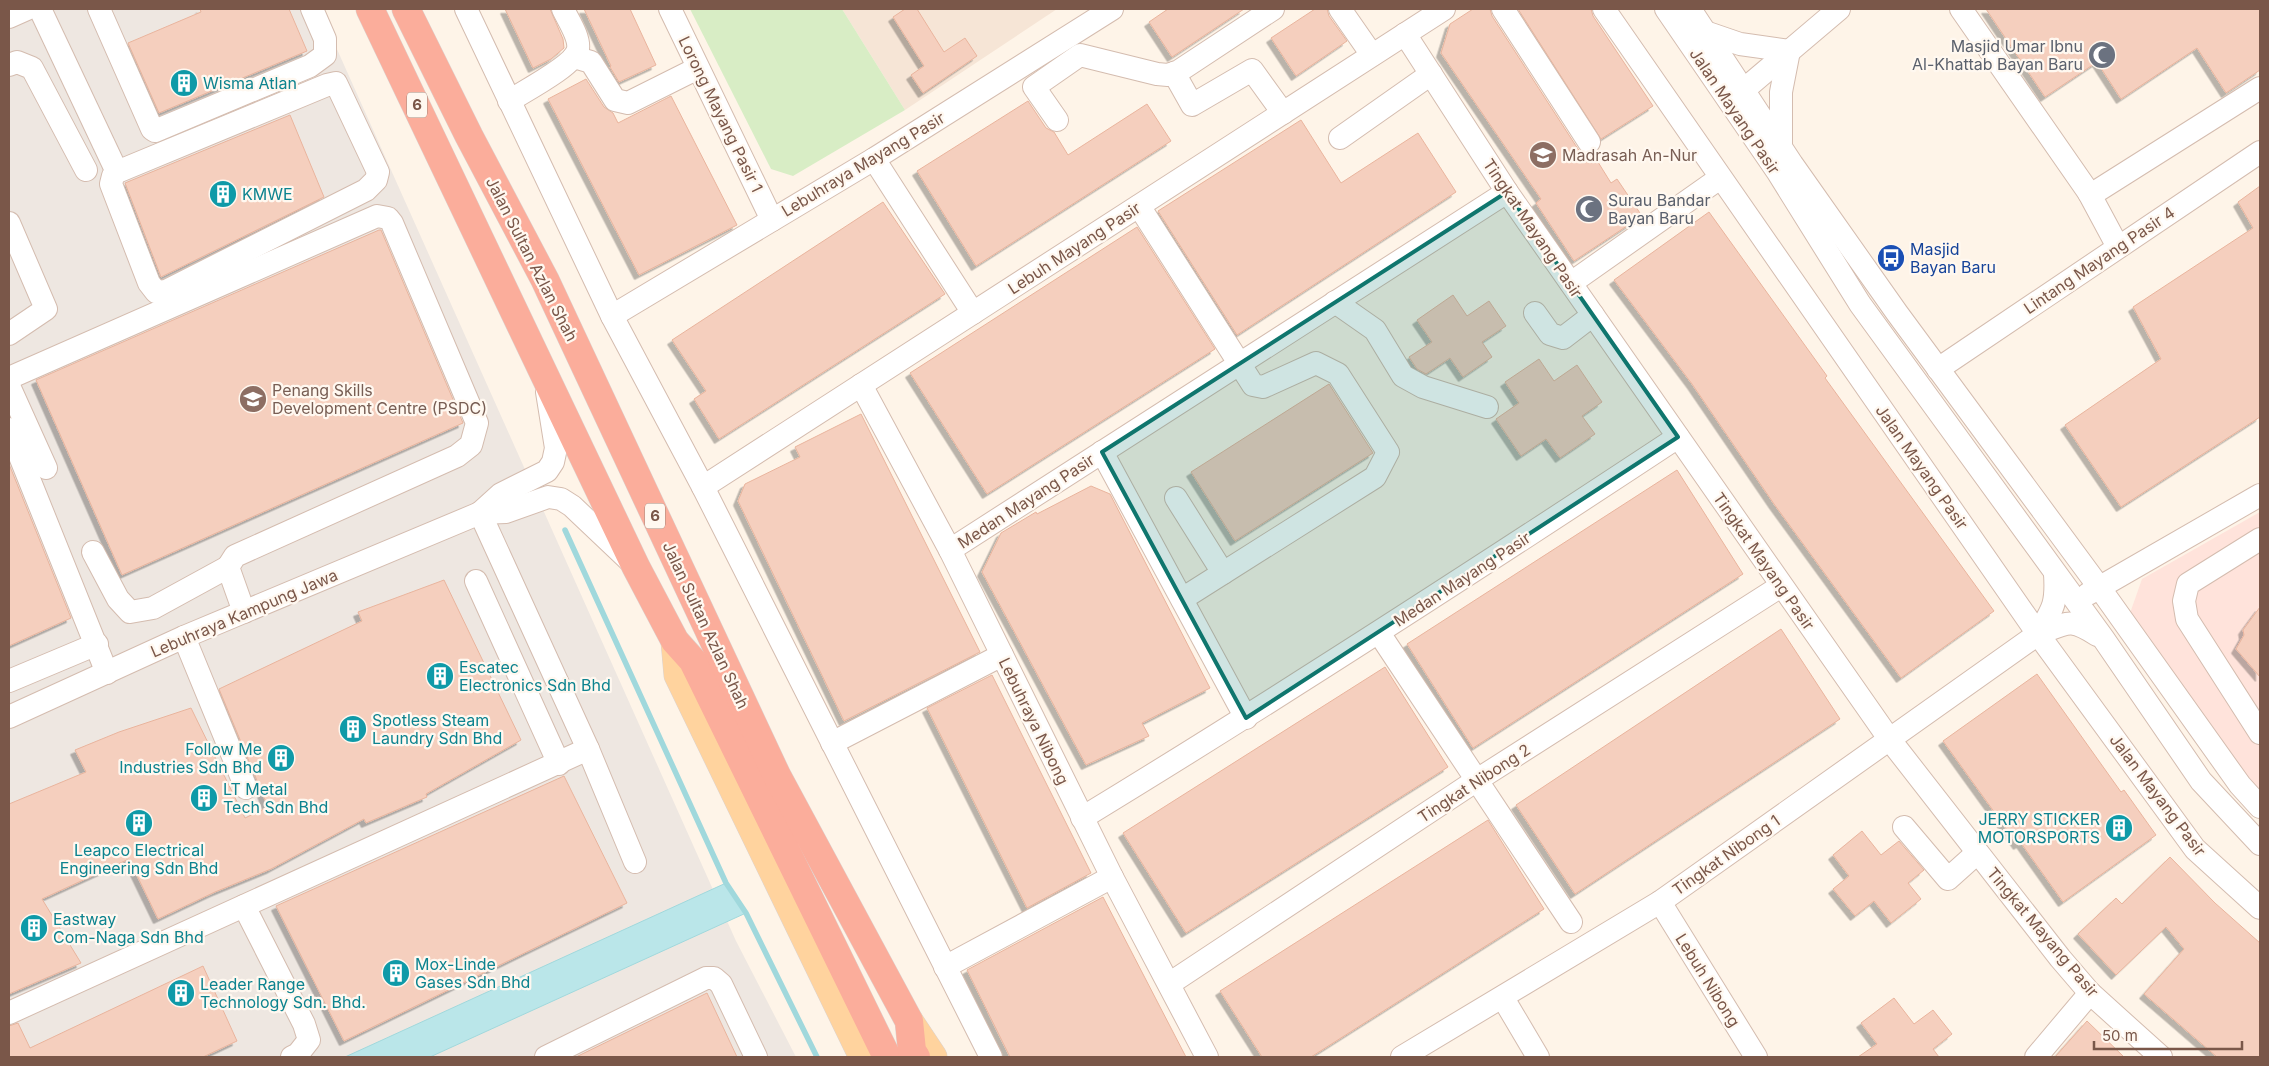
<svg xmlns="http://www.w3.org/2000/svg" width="2269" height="1066" font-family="Inter,sans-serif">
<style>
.residential{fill:#f6e5d6}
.commercial{fill:#ffe3db}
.industrial{fill:#eee7e1}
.green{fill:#d8edc5}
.water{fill:#bae6e9;stroke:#a0d8dc}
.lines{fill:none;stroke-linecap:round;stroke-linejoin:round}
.stream{stroke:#a0d8dc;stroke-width:5.5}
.building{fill:#f5cfbe;stroke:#e9b49d;filter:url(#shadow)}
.minor-casing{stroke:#d4bcaf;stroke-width:24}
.major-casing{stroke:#dcd3d0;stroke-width:29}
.highway-casing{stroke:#dcd3d0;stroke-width:29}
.minor{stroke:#fff;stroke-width:22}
.major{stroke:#ffd39e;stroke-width:28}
.highway{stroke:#fbad9b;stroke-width:28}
.marked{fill:#0f766e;fill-opacity:0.2;stroke:#0f766e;stroke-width:4;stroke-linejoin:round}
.labels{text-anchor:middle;stroke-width:4.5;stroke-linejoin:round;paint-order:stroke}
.shield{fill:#fff8f0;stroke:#a2877b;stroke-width:1}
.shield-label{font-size:15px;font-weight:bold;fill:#7a5749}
.worship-label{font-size:16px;fill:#5b616d;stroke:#fff8f0;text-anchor:end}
.culture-label{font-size:16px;fill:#0d838f;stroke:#fff8f0;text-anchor:start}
.street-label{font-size:16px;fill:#7a5749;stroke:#fff8f0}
.education-label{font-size:16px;fill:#785e54;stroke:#fff8f0;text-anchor:start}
.transit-label{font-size:16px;fill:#164399;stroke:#fff8f0;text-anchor:start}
</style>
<defs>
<filter id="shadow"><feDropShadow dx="-4.5" dy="4.5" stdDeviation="0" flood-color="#0004"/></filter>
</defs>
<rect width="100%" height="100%" fill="#fef4e8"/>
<path class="residential" d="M842 9H1057L905 110Z"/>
<path class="commercial" d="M2260 512V796L2129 616 2142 579Z"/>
<path class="industrial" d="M9 9H319L736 941 796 1057H9Z"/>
<path class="green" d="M690 9H842L905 110 793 176 771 169Z"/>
<path class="water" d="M726 883 746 913 430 1057H345Z"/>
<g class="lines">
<path class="stream" d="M565 530 726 883 746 913 817 1057"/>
</g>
<g class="building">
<path d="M200 9H289L307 51 159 113 128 43 201 12Z"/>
<path d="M505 9H550L563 39 564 48 551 59 533 68Z"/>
<path d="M584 9H630L656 65 619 82 610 67 611 66Z"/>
<path d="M905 9H917L944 52 965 38 977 56 923 93 911 75 924 66 893 17Z"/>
<path d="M1168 9H1244L1172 57 1149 22Z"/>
<path d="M1315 9H1327L1329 16 1347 41 1296 76 1271 38Z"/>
<path d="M1473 9H1490L1492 16 1578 149 1583 154H1593L1611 183 1617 179 1642 216 1574 261 1536 203 1541 199 1441 53 1450 24Z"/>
<path d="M1518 9H1591L1593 16 1653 106 1601 139Z"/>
<path d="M1986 9H2260V70L2226 93 2197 48 2121 99 2097 62 2045 97Z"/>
<path d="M586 79 604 107 613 113 618 123 671 96 737 225 639 275 548 99Z"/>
<path d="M1028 101 1046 128 1054 132 1068 155 1147 104 1171 141 976 266 917 171Z"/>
<path d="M290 115 324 197 161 277 125 183Z"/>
<path d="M1301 120 1341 183 1418 133 1456 192 1237 335 1158 211Z"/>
<path d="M2260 186V417L2121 507 2065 425 2161 359 2133 307 2253 228 2238 202Z"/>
<path d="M883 202 945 294 719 439 694 399 706 391 672 340Z"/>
<path d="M1709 212 1827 376 1825 378 1994 611 1901 678 1774 504 1692 384 1614 280Z"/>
<path d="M1137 227 1215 349 987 494 910 373Z"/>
<path d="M379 230H381L463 423 122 575 36 380Z"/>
<path d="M1453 295 1467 316 1489 301 1506 326 1482 342 1492 357 1463 377 1450 358 1426 374 1417 369 1409 357 1432 342 1417 320Z"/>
<path d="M1539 359 1554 381 1577 365 1602 402 1582 416 1595 434 1560 458 1546 439 1521 456 1496 419 1519 403 1505 382Z"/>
<path d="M1329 384 1373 453 1235 541 1191 472Z"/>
<path d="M861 414 980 652 844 721 738 501 745 484 800 457 795 447Z"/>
<path d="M9 464 71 618 9 646Z"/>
<path d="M1677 470 1743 574 1473 748 1407 644Z"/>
<path d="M1091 486 1110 494 1210 688 1142 723 1149 736 1086 765 982 572 1001 533 1036 512 1037 514Z"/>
<path d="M444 580 521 740 426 794 427 797 366 823 364 819 271 869 215 892 158 919 129 859 42 899 81 963 9 994V804L86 772 75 750 119 732 191 708 245 818 268 807 219 689 362 621 358 612Z"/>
<path d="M2260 607V677L2236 649 2244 635 2243 630Z"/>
<path d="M1781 629 1840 719 1575 894 1516 805Z"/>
<path d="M1385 667 1448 767 1186 933 1123 833Z"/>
<path d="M2037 674 2121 792 2124 790 2156 835 2063 902 2021 843 2018 845 1943 741Z"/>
<path d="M992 675 1091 873 1027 908 927 708Z"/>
<path d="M564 776 627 903 344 1041 276 906Z"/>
<path d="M1488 820 1544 909 1311 1057H1262L1220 991Z"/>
<path d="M1862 831 1881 855 1899 841 1924 870 1908 883 1921 899 1891 923 1874 901 1855 916 1833 889 1849 876 1833 855Z"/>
<path d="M2170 857 2215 903 2260 943V1057H2217L2144 994 2184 949 2166 927 2116 975 2078 934 2116 898 2122 904Z"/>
<path d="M1103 897 1186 1057H1010L967 970Z"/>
<path d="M203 966 237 1041 203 1057H9V1026L18 1023 30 1048Z"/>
<path d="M707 993 737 1057H576Z"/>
<path d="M1894 998 1914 1024 1933 1010 1952 1034 1933 1049 1939 1057H1858L1877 1044 1861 1023Z"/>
<path d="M2087 1021 2124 1057H2055Z"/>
</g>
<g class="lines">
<defs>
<g id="minor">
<path d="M40 9 117 172"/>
<path d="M99 9 152 129 155 131 310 66 325 55V39L312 9"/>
<path d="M466 9 612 316 703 487 991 1057"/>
<path d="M670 9 772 220"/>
<path d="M1340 9 1372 55"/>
<path d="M1503 9 1589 142"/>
<path d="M1604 9 2038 634 2195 849 2260 908"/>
<path d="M1666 9 1777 171 1860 304 2103 638 2201 781 2260 844"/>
<path d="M1690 9 1792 164 1897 313 2099 587 2240 785 2260 807"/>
<path d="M1961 9 2089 193 2118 247"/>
<path d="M9 17 27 9"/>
<path d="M1705 32 1740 44 1789 51"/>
<path d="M1405 34 1507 192 1890 740 2060 958 2090 993 2161 1057"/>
<path d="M574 57 591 62 615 100 628 103 698 68"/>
<path d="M9 65 17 62 32 68 86 170"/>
<path d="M1174 73 1192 105 1252 70 1283 113"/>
<path d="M336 83 378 172 376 180 366 190 166 291 156 292 149 283 111 184 113 176 117 172 327 85Z"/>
<path d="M1733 99 1839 9"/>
<path d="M509 101C523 92 575 65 578 49 580 37 568 20 563 9"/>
<path d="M1057 120 1034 87 1080 55 1157 74 1168 75 1179 71 1273 9"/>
<path d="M1340 138 1431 74"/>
<path d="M1781 146V92L1789 51"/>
<path d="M874 159 973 313"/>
<path d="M2089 193 2097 191 2260 88"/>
<path d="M1139 206 1253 385 1263 387 1316 363 1338 374 1388 452 1375 477 1182 599"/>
<path d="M9 223 46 309 9 334"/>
<path d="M1571 283 1720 178"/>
<path d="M1335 302 1375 330 1403 376 1423 387 1487 407"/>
<path d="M1535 313 1550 334 1563 338 1593 315"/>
<path d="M612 316 874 159 1112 9"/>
<path d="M1938 369 2260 152"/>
<path d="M9 378 377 216 388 218 392 223 477 423 471 445 457 456 235 556 228 567 244 612"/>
<path d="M861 385 950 550 1112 877 1207 1057"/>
<path d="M9 386 46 468"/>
<path d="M9 429 107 673"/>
<path d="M1102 452 1246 718"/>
<path d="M703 487 1444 9"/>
<path d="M1176 498 1223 573"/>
<path d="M480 513 588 749 635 862"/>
<path d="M480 513 501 494 547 471 553 462 556 448 547 392"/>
<path d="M2260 539 2188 584 2184 601 2187 619 2260 733"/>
<path d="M950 550 1507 192"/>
<path d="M93 552 118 599 130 612 153 608 228 567"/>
<path d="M476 581 559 764"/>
<path d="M2088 594 2260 495"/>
<path d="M1379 633 1571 922"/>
<path d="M2038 634C2053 609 2057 604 2055 574"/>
<path d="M184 637 246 788"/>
<path d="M9 681 97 644"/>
<path d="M9 717 184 637 480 513 506 512 548 497 561 499 572 506 630 561"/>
<path d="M832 743 1002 655"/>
<path d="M1082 818C1284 695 1481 567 1678 437"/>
<path d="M1904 827 1948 879 1977 853"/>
<path d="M1660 902 1756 1057"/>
<path d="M244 906 304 1024 309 1040 298 1054 292 1057"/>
<path d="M945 967 1112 877"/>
<path d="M1169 984 1477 780 1781 586"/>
<path d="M1503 998 1538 1057"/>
<path d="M9 1013 588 749"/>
<path d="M546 1057 706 978H714L721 984 756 1057"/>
<path d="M1402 1057 1660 902 2038 634C2068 623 2069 617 2097 635"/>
<path d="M2036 1057 2090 993"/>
</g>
<g id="major">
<path d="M675 641 678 675 863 1057"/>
<path d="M909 1021 933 1057"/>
</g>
<g id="highway">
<path d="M370 9 636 567 675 641 693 661 887 1057"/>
<path d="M406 9 469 136 545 280 777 776 909 1021 912 1051 916 1057"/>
</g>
</defs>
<use href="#minor" class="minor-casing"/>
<use href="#major" class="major-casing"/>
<use href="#highway" class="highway-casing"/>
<use href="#minor" class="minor"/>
<use href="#major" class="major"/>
<use href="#highway" class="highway"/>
</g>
<path class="marked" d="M1507 192 1678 437 1246 718 1102 452Z"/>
<defs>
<symbol id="mosque-disc" viewBox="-11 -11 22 22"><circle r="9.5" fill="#6b7280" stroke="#fff8f0"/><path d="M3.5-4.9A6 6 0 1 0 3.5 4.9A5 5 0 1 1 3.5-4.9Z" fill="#fff"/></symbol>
<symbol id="building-disc" viewBox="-11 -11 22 22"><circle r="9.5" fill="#0f9aa8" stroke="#fff8f0"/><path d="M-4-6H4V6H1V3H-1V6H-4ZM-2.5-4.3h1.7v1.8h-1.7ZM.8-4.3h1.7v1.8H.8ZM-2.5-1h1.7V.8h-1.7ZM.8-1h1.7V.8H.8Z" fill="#fff"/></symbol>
<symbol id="school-disc" viewBox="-11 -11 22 22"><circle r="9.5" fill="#8d6e63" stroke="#fff8f0"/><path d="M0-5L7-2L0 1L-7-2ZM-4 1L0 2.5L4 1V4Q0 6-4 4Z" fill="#fff"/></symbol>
<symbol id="bus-disc" viewBox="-11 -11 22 22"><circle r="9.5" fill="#1a4fb4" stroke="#fff8f0"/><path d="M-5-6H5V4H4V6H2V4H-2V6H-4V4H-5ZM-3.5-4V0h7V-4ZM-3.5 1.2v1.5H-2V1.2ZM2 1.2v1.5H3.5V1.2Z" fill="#fff"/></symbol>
<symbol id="university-disc" viewBox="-11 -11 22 22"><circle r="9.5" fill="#8d6e63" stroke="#fff8f0"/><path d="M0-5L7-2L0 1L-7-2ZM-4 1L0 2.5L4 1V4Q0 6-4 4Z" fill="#fff"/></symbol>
</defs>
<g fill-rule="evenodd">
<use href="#mosque-disc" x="2086" y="39" width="32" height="32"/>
<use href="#building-disc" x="168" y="67" width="32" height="32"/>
<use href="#school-disc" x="1527" y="139" width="32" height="32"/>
<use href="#building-disc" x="207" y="178" width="32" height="32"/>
<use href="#mosque-disc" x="1573" y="193" width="32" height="32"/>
<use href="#bus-disc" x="1875" y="242" width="32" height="32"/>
<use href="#university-disc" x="237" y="383" width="32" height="32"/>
<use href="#building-disc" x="424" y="660" width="32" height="32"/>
<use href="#building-disc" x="337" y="713" width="32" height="32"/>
<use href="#building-disc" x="265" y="742" width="32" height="32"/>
<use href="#building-disc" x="188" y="782" width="32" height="32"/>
<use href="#building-disc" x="123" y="807" width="32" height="32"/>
<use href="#building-disc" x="2103" y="812" width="32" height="32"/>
<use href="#building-disc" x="18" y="912" width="32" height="32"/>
<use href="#building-disc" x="380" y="957" width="32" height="32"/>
<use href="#building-disc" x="165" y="977" width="32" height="32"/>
</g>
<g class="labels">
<g class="shield">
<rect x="407" y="92.5" width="20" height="25" rx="4"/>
<rect x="645" y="503.5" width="20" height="25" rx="4"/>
</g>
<g class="shield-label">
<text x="417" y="110">6</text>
<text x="655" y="521">6</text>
</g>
<g class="worship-label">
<text x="2083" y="52">Masjid Umar Ibnu<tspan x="2083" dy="18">Al-Khattab Bayan Baru</tspan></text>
<text x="1608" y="206" text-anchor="start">Surau Bandar<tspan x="1608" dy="18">Bayan Baru</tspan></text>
</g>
<g class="culture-label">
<text x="203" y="89">Wisma Atlan</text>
<text x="242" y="200">KMWE</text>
<text x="459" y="673">Escatec<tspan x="459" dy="18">Electronics Sdn Bhd</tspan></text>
<text x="372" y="726">Spotless Steam<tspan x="372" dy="18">Laundry Sdn Bhd</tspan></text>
<text x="262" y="755" text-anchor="end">Follow Me<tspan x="262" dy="18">Industries Sdn Bhd</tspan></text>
<text x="223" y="795">LT Metal<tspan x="223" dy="18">Tech Sdn Bhd</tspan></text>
<text x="2100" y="825" text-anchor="end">JERRY STICKER<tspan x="2100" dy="18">MOTORSPORTS</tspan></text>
<text x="139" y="856" text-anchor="middle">Leapco Electrical<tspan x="139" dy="18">Engineering Sdn Bhd</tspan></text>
<text x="53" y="925">Eastway<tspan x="53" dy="18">Com-Naga Sdn Bhd</tspan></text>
<text x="415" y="970">Mox-Linde<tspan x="415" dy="18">Gases Sdn Bhd</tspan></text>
<text x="200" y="990">Leader Range<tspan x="200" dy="18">Technology Sdn. Bhd.</tspan></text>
</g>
<g class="street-label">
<text transform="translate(1735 111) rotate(56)" y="6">Jalan Mayang Pasir</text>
<text transform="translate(721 114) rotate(64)" y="6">Lorong Mayang Pasir 1</text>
<text transform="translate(863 164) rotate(-31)" y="6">Lebuhraya Mayang Pasir</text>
<text transform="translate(1533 228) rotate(56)" y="6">Tingkat Mayang Pasir</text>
<text transform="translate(1074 248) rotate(-33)" y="6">Lebuh Mayang Pasir</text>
<text transform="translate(532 259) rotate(63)" y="6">Jalan Sultan Azlan Shah</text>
<text transform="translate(2099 260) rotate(-34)" y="6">Lintang Mayang Pasir 4</text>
<text transform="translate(1922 467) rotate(55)" y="6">Jalan Mayang Pasir</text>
<text transform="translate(1026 501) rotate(-33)" y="6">Medan Mayang Pasir</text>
<text transform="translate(1764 561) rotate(55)" y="6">Tingkat Mayang Pasir</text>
<text transform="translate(1462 579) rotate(-33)" y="6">Medan Mayang Pasir</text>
<text transform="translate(244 613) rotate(-23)" y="6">Lebuhraya Kampung Jawa</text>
<text transform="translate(706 625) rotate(65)" y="6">Jalan Sultan Azlan Shah</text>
<text transform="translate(1034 721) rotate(64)" y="6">Lebuhraya Nibong</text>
<text transform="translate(1474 783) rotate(-33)" y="6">Tingkat Nibong 2</text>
<text transform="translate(2158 795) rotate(53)" y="6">Jalan Mayang Pasir</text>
<text transform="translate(1726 855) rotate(-35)" y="6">Tingkat Nibong 1</text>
<text transform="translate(2043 932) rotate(50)" y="6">Tingkat Mayang Pasir</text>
<text transform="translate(1708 980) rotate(58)" y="6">Lebuh Nibong</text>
</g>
<g class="education-label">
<text x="1562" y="161">Madrasah An-Nur</text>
<text x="272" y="396">Penang Skills<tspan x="272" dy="18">Development Centre (PSDC)</tspan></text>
</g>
<g class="transit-label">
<text x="1910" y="255">Masjid<tspan x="1910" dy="18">Bayan Baru</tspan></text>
</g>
</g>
<rect width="2269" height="1066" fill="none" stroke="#7a5749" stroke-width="20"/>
<path d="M2094 1041v8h148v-8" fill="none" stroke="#7a5749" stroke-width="2.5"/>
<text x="2102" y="1041" font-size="15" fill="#7a5749" stroke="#fff8f0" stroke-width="4" paint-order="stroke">50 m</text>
</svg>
